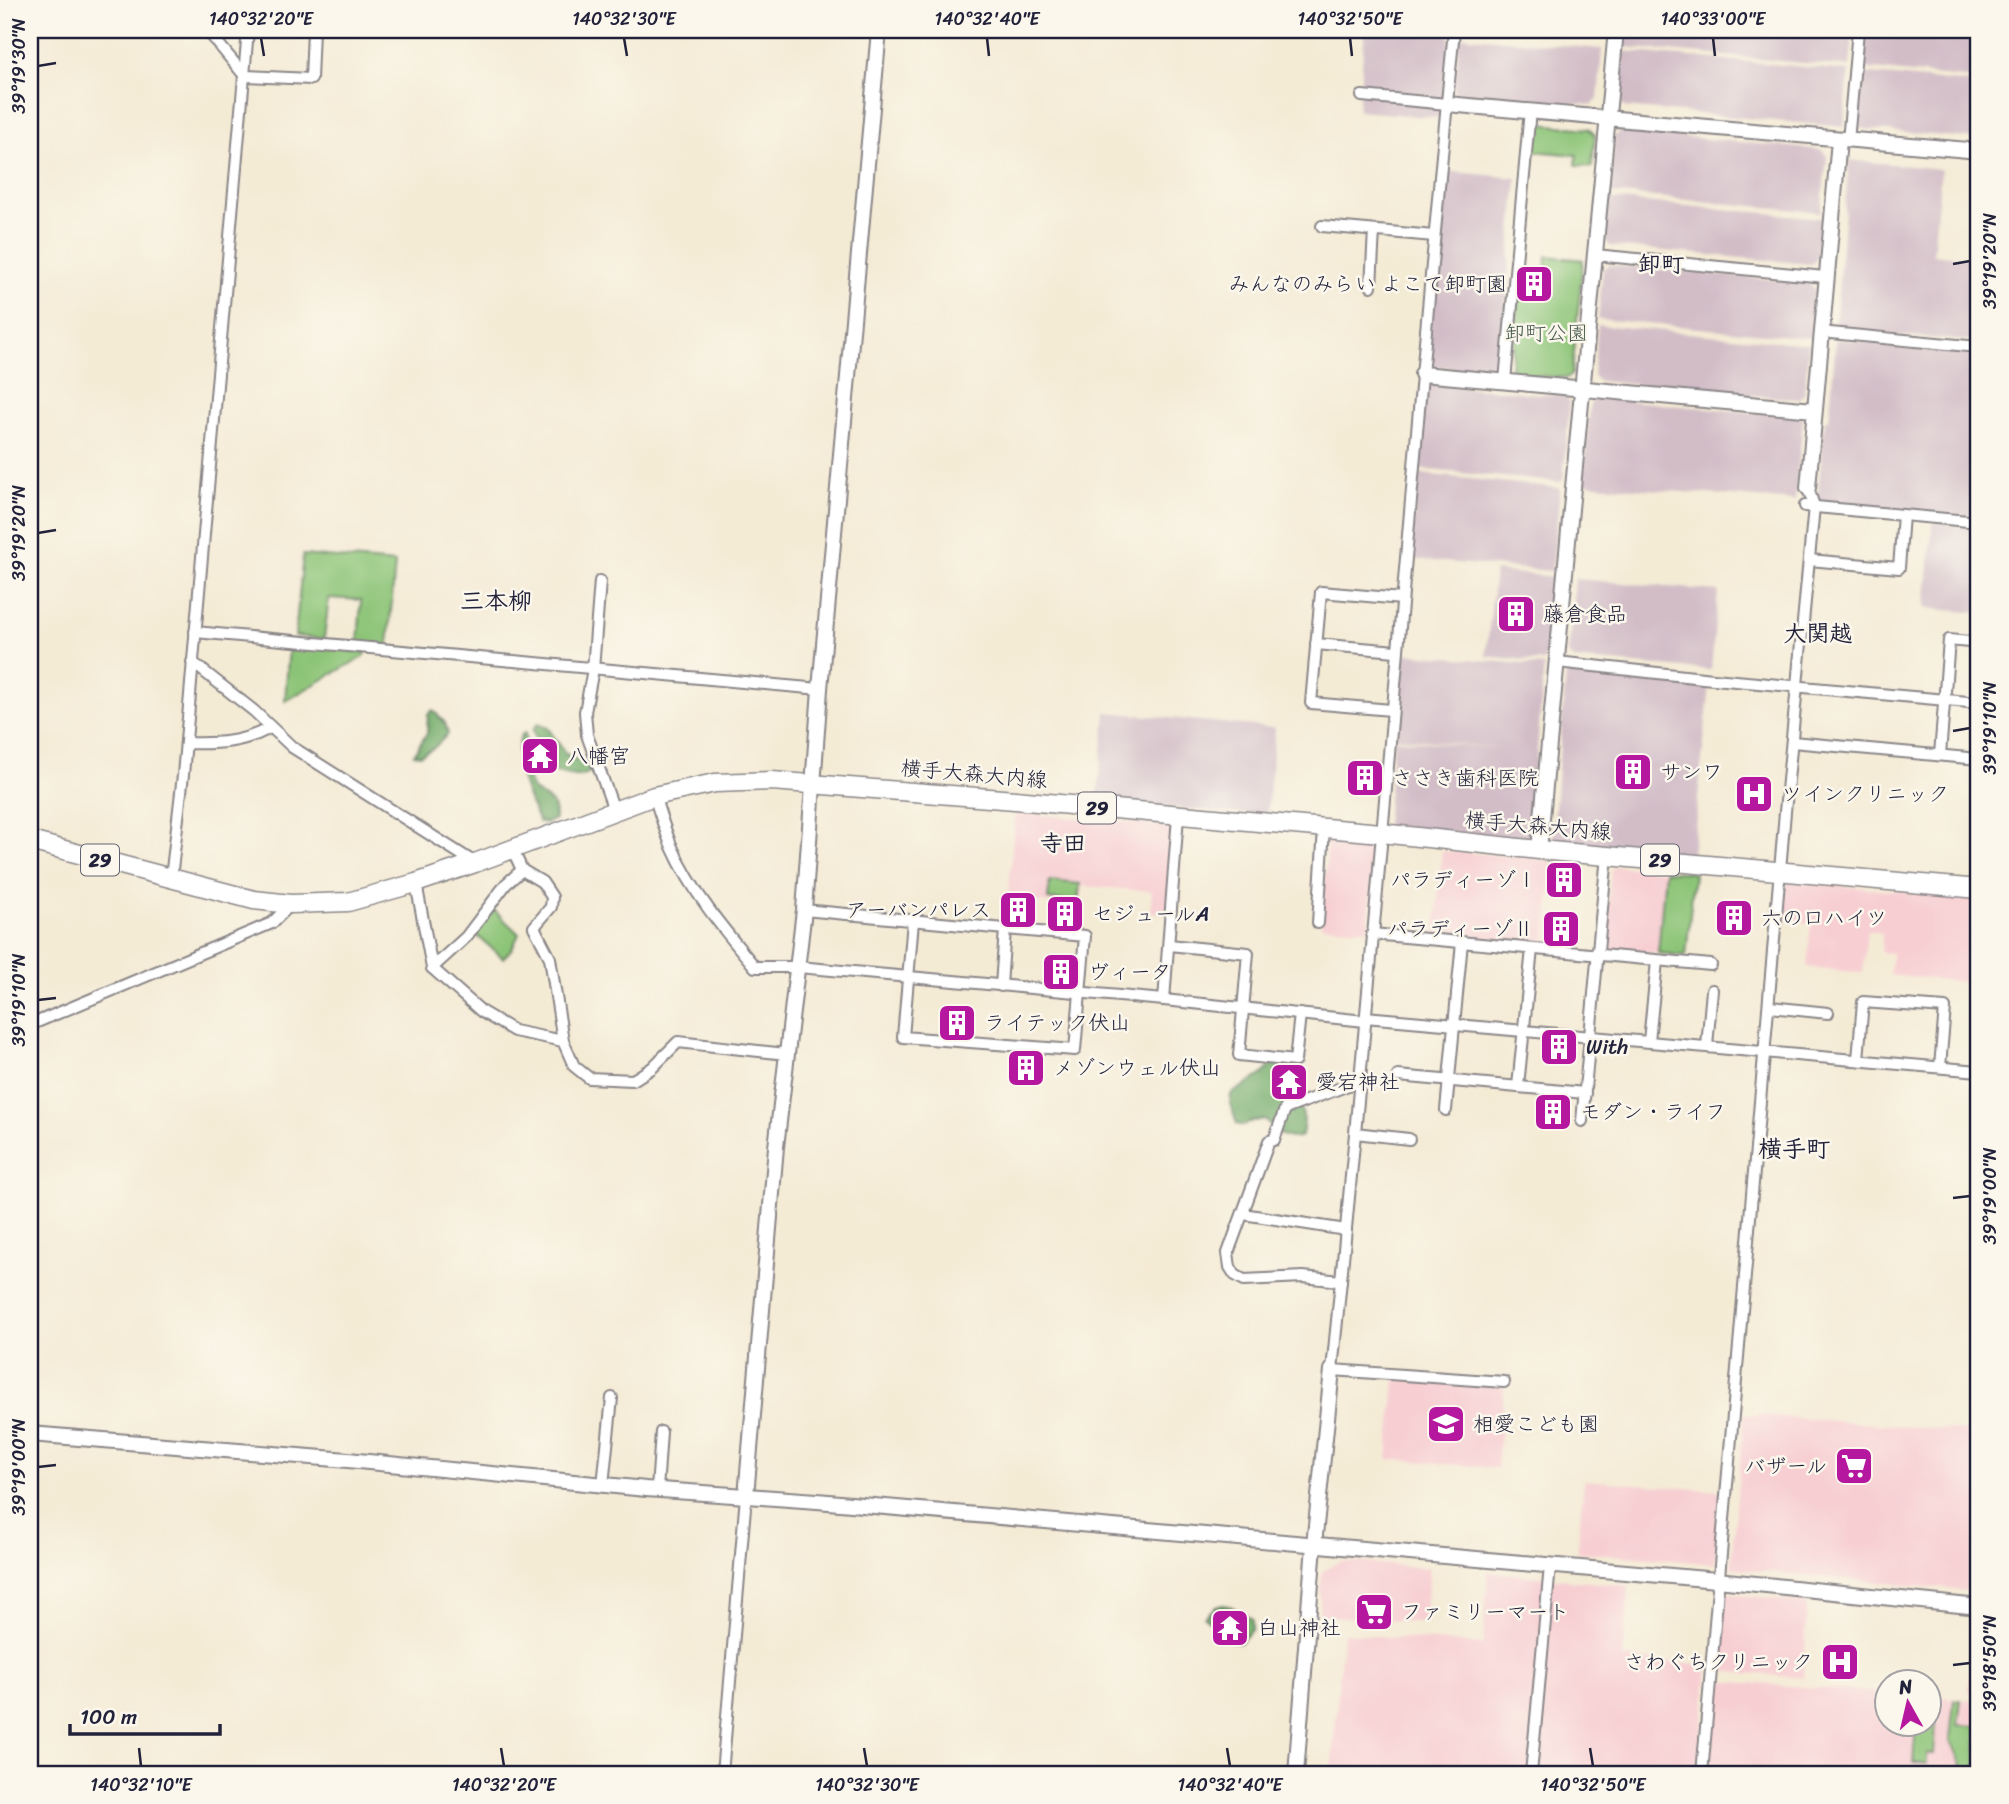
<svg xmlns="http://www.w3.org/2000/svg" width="2009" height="1804" font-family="Sriracha,'Klee One',sans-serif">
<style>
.built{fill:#f7cfd3}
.industrial{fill:#d2bdc7}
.green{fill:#8cc477;stroke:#577359;stroke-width:2}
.forest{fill:#71aa68;stroke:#4a6652;stroke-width:2}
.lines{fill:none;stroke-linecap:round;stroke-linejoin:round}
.minor-casing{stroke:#8b8688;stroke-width:14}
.tertiary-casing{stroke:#8b8688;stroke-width:18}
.primary-casing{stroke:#8b8688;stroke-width:21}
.minor{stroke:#fff;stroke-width:10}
.tertiary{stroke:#fff;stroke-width:14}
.primary{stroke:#fff;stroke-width:18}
.ticks{fill:none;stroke:#22223b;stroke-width:2.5}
.labels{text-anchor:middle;stroke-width:5;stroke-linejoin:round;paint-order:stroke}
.shield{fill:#fbf7ec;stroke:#636270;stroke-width:2}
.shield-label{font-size:19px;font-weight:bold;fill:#22223b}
.poi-label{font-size:21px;fill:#22223b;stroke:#fbf7ec;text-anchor:start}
.park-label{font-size:21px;fill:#475b50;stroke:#fbf7ec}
.street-label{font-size:21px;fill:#22223b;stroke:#fbf7ec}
.neighbourhood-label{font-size:23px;font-weight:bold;fill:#22223b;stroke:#fbf7ec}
.quarter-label{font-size:24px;font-weight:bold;fill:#22223b;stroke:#fbf7ec}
.neatline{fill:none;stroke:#22223b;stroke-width:2.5}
.ticks-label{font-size:18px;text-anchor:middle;fill:#22223b}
</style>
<rect width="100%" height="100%" fill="#fbf7ec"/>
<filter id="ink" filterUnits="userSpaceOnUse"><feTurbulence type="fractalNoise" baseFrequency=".0143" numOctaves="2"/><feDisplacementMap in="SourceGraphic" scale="14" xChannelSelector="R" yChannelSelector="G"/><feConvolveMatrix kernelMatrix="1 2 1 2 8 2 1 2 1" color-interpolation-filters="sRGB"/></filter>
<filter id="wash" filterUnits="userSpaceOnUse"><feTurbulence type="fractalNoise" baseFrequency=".00686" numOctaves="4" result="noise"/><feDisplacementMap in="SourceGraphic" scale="28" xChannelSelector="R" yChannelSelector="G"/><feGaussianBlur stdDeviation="1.57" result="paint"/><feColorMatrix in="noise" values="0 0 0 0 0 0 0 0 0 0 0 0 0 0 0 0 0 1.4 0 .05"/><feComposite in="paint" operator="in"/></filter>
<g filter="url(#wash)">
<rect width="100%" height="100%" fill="#f4ebd5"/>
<g class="built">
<path d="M1015 813 1175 826 1168 914 1150 912 1152 891 1082 886 1080 906 1008 899Z"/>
<path d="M1328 840 1374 844 1368 929 1321 926Z"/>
<path d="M1442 851 1553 860 1546 942 1435 934Z"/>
<path d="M1615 866 1665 871 1658 953 1604 949 1611 871Z"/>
<path d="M1787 881 1979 898V983L1890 975 1892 953 1881 952 1882 933 1867 931 1863 973 1807 967 1811 923 1783 920Z"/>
<path d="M1395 1379 1504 1388 1497 1468 1388 1459Z"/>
<path d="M1744 1414 1979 1432V1592L1731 1568Z"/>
<path d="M1584 1480 1721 1491 1715 1564 1577 1552Z"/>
<path d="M1340 1561 1430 1568 1425 1623 1319 1615 1322 1572Z"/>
<path d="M1488 1572 1629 1586 1623 1658 1708 1666 1698 1774H1331L1343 1633 1483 1645Z"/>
<path d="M1724 1592 1807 1603 1804 1678 1718 1671Z"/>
<path d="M1974 1623H1979V1692L1968 1691Z"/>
<path d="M1718 1681 1886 1693V1724H1928L1929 1696 1979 1701V1774H1709Z"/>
</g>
<g class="industrial">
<path d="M1365 30H1402L1450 34 1442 118 1358 111Z"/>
<path d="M1625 30H1853L1850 67 1624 47Z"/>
<path d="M1866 30H1979L1974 79 1862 68Z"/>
<path d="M1460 36 1602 49 1598 99 1592 105 1454 92Z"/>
<path d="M1623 51 1849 71 1844 127 1624 107 1619 102Z"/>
<path d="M1861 73 1979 84V139L1855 128Z"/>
<path d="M1621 131 1822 150 1827 156 1821 212 1610 193 1615 136Z"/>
<path d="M1849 160 1941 169 1933 254 1979 259V342L1835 330Z"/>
<path d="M1446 171 1517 178 1500 366 1494 372 1431 366 1427 362Z"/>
<path d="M1609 199 1821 218 1816 260 1811 264 1610 246 1605 240Z"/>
<path d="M1609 265 1809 283 1815 289 1811 338 1598 319 1603 269Z"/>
<path d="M1598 325 1809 344 1804 394 1798 399 1598 381 1593 375Z"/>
<path d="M1836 339 1979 351V517L1933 512 1929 515 1817 504 1825 420H1829Z"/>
<path d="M1425 384 1564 396 1570 402 1563 480 1559 482 1418 469Z"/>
<path d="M1597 398 1801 417 1803 419 1795 501 1583 484 1590 404Z"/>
<path d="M1419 474 1560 488 1552 571 1410 559Z"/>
<path d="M1933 522 1979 526V613L1925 608Z"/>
<path d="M1495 571 1553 577 1544 662 1486 656Z"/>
<path d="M1575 579 1718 591 1711 670 1573 659 1568 654Z"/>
<path d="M1402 653 1544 666 1530 837 1526 839 1388 827 1386 824 1394 739 1506 749 1395 737Z"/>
<path d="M1572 671 1710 684 1692 855 1552 842 1566 675Z"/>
<path d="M1106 712 1275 728 1267 816 1097 801Z"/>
</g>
<g class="green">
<path d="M1539 124 1589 129 1595 135 1592 167 1576 165 1577 155 1533 151 1535 129Z"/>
<path d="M1547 256 1583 260 1572 374 1567 378 1516 374 1511 369 1519 294 1543 296Z"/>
<path d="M303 555 395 563 388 646 358 643 361 600 329 598 324 639 295 636Z"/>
<path d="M289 645 366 652 364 656 285 701Z"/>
<path d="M1665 871 1694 873 1686 956 1658 953Z"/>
<path d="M1050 881 1080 884 1078 902 1048 899Z"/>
<path d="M492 908 519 934 512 949 503 958 474 933Z"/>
<path d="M1954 1700H1961L1958 1725 1977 1726 1976 1773 1965 1772 1950 1739Z"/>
<path d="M1916 1724 1936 1725 1934 1754H1927V1764L1913 1763Z"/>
</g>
<g class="forest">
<path d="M433 710 445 723 448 734 434 748 420 755 414 754 427 733 428 714Z"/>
<path d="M538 723 548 728 566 754 590 767 591 771C579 781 569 774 555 772L538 746 533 730Z"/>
<path d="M525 733C527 747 525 779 533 789 544 803 555 794 555 819L547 823 539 822C526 796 512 765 521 735Z"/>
<path d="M1275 1061 1298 1066 1305 1074 1307 1085 1298 1096 1304 1120 1302 1136C1283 1142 1275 1131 1265 1119L1250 1122 1242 1126 1237 1124 1230 1104 1231 1094 1263 1074Z"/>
<path d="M1223 1605 1232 1607 1252 1619V1629L1241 1642C1215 1643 1220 1629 1204 1617L1216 1607Z"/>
</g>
</g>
<g filter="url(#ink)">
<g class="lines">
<defs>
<g id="minor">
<path d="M207 30 245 76 311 79 313 30"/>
<path d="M1454 30C1410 476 1378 923 1332 1370L1504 1382"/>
<path d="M1362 96 1447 104"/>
<path d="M1848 141 1858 30"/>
<path d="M1322 226 1434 236"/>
<path d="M1595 255 1825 277"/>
<path d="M1371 286 1374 231"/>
<path d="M1820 332 1979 347"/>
<path d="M1505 381 1530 110"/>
<path d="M1805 506 1979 522"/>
<path d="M1809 560 1899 568 1903 515"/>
<path d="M600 581 593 669 585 712 587 735 614 810"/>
<path d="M195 632 820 689"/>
<path d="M1316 644 1396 651"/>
<path d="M192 662 254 711 292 747 475 863"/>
<path d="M1557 662 1703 678 1979 703"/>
<path d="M1391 710 1311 703 1321 592 1402 599"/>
<path d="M1792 742 1979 759"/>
<path d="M186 743C217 744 242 743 270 728"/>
<path d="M1940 755 1949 640 1979 643"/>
<path d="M654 796C660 813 665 831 672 847 692 892 724 930 755 967H798L1164 1000 1365 1021"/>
<path d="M512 848 522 870 542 882 552 897 551 907 534 927 550 958 563 1041"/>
<path d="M171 878 183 775 248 30"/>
<path d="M416 883 432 968 482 1012 514 1031 563 1041 574 1066 589 1078 633 1080 652 1068 678 1042 786 1054"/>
<path d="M804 910 1005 929"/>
<path d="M913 921 903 1037 1075 1050 1085 936 1005 929 1001 986"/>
<path d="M1318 923 1324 828"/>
<path d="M1372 934 1711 965"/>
<path d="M1169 945 1248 953 1239 1055 1295 1061 1300 1014"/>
<path d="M432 968 466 937 506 884 522 870"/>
<path d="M1164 1000 1178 816"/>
<path d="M1770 1007 1828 1013"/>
<path d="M1365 1017 1979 1071"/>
<path d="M30 1025 272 923 291 904"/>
<path d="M1649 1041 1657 961"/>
<path d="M1707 1046 1712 990"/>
<path d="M1858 1059 1863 1002 1945 1008 1940 1067"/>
<path d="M1398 1076 1585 1093"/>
<path d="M1518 1086 1532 949"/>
<path d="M1446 1110 1462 942"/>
<path d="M1582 1121 1607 855"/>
<path d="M1355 1133 1409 1139"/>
<path d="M1243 1214 1346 1230"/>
<path d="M1341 1281 1303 1277 1244 1280 1235 1275 1230 1267 1228 1253 1269 1141 1274 1140 1285 1109 1359 1081"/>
<path d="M603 1485 612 1398"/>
<path d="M657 1490 661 1432"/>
<path d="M722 1774 746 1496"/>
<path d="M1531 1774 1550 1566"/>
<path d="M1702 1774 1785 812 1814 506 1808 488"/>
</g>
<g id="tertiary">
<path d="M1447 104 1979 151"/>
<path d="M1422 374 1814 410"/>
<path d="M1808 488 1839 140"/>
<path d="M1539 850 1616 30"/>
<path d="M30 1434 348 1460 646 1489 817 1501 1717 1580 1979 1607"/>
<path d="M746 1496 776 1147 804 910 820 689 879 30"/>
<path d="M1296 1774 1314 1545 1332 1370"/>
</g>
<path id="primary" d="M30 841 254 900 291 904 348 902 416 883 475 863 654 796 715 783 772 781 1015 800 1381 833 1539 850 1979 889"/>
</defs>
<use href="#minor" class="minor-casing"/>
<use href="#tertiary" class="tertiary-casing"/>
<use href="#primary" class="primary-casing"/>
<use href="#minor" class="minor"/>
<use href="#tertiary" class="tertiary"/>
<use href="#primary" class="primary"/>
</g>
</g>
<path class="ticks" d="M261 38 264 56M624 38 627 56M987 38 989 56M1350 38 1352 56M1713 38 1715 56M38 66 56 63M1953 264 1970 261M38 533 56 530M1953 731 1970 728M38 1000 56 998M1953 1198 1970 1196M38 1467 56 1465M1953 1665 1970 1663M139 1748 141 1766M501 1748 504 1766M864 1748 867 1766M1227 1748 1230 1766M1590 1748 1593 1766"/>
<defs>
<symbol id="building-square" viewBox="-11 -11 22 22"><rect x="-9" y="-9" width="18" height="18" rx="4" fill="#b5179e" stroke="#fbf7ec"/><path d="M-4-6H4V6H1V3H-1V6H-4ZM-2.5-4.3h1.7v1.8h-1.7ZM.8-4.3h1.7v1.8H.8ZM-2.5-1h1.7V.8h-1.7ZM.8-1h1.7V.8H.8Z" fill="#fff"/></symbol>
<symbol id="temple-square" viewBox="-11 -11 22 22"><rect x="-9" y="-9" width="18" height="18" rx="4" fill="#b5179e" stroke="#fbf7ec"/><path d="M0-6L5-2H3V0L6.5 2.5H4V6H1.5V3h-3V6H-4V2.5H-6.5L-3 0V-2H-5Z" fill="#fff"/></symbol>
<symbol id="hospital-square" viewBox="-11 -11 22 22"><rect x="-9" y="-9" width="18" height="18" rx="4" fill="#b5179e" stroke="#fbf7ec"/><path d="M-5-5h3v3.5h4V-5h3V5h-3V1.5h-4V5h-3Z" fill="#fff"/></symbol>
<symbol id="school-square" viewBox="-11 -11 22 22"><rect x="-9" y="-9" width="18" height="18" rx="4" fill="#b5179e" stroke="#fbf7ec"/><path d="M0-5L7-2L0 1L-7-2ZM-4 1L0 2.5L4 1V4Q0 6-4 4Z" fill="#fff"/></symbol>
<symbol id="supermarket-square" viewBox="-11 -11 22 22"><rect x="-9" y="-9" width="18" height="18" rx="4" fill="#b5179e" stroke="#fbf7ec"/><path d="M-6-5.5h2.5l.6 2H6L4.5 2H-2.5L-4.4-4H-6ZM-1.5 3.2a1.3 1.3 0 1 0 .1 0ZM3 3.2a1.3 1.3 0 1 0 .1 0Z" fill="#fff"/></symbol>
</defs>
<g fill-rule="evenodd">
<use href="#building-square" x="1512" y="262" width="44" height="44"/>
<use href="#building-square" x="1494" y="592" width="44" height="44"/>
<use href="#temple-square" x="518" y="734" width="44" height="44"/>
<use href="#building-square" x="1611" y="750" width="44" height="44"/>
<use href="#building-square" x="1343" y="756" width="44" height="44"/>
<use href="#hospital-square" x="1732" y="772" width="44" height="44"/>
<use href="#building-square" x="1542" y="858" width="44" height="44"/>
<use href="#building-square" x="996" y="888" width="44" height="44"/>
<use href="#building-square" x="1043" y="892" width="44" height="44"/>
<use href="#building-square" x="1712" y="896" width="44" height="44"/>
<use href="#building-square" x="1539" y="907" width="44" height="44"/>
<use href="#building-square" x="1039" y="950" width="44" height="44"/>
<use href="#building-square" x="935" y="1001" width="44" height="44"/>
<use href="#building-square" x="1537" y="1025" width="44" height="44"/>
<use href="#building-square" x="1004" y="1046" width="44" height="44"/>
<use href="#temple-square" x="1267" y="1060" width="44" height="44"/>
<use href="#building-square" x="1531" y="1090" width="44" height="44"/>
<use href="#school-square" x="1424" y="1402" width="44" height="44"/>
<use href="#supermarket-square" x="1832" y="1444" width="44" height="44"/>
<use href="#supermarket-square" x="1352" y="1590" width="44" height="44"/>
<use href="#temple-square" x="1208" y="1606" width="44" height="44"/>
<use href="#hospital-square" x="1818" y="1640" width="44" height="44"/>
</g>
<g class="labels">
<g class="shield">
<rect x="1078" y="792.5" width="38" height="31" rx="5"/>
<rect x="81" y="844.5" width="38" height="31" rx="5"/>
<rect x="1641" y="844.5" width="38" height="31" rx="5"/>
</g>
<g class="shield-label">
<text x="1097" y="815">29</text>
<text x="100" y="867">29</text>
<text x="1660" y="867">29</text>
</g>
<g class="poi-label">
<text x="1507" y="291" text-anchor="end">みんなのみらい よこて卸町園</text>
<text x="1543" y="621">藤倉食品</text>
<text x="567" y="763">八幡宮</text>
<text x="1660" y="779">サンワ</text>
<text x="1392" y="785">ささき歯科医院</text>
<text x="1781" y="801">ツインクリニック</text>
<text x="1537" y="887" text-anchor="end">パラディーゾⅠ</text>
<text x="991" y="917" text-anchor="end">アーバンパレス</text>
<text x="1092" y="921">セジュールA</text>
<text x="1761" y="925">六の口ハイツ</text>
<text x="1534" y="936" text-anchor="end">パラディーゾⅡ</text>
<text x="1088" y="979">ヴィータ</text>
<text x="984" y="1030">ライテック伏山</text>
<text x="1586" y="1054">With</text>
<text x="1053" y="1075">メゾンウェル伏山</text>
<text x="1316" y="1089">愛宕神社</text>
<text x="1580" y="1119">モダン・ライフ</text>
<text x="1473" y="1431">相愛こども園</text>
<text x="1827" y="1473" text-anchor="end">バザール</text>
<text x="1401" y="1619">ファミリーマート</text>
<text x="1257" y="1635">白山神社</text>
<text x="1813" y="1669" text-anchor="end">さわぐちクリニック</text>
</g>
<g class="park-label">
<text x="1546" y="340">卸町公園</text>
</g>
<g class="street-label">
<text transform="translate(974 774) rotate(5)" y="7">横手大森大内線</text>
<text transform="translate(1538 826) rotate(5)" y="7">横手大森大内線</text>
</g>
<g class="neighbourhood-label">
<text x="1661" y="272">卸町</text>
<text x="1818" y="641">大関越</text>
<text x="1063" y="851">寺田</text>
</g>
<g class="quarter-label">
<text x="496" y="609">三本柳</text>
<text x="1794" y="1157">横手町</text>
</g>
</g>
<rect width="2009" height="1804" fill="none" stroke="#fbf7ec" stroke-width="77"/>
<g transform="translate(1908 1703) rotate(352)"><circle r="33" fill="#fbf7ec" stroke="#a4a2a5" stroke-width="2"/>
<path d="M0-5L12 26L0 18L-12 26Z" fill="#b5179e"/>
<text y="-10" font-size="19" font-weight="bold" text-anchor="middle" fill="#22223b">N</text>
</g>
<path d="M70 1724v10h150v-10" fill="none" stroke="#22223b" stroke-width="3.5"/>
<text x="80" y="1724" font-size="21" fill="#22223b" stroke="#fbf7ec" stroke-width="5" paint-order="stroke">100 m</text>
<rect x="38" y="38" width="1932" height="1728" class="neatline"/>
<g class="ticks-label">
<text x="261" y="25">140°32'20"E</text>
<text x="624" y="25">140°32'30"E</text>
<text x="987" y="25">140°32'40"E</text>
<text x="1350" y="25">140°32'50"E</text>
<text x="1713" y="25">140°33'00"E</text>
<text transform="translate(19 66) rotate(-90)" y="6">39°19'30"N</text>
<text transform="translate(1990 261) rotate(-90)" y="6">39°19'20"N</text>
<text transform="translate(19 533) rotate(-90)" y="6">39°19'20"N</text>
<text transform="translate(1990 728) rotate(-90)" y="6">39°19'10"N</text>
<text transform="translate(19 1000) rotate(-90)" y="6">39°19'10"N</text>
<text transform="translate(1990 1196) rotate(-90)" y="6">39°19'00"N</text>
<text transform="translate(19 1467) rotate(-90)" y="6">39°19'00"N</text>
<text transform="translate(1990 1663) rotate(-90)" y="6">39°18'50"N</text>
<text x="141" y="1791">140°32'10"E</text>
<text x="504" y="1791">140°32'20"E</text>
<text x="867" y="1791">140°32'30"E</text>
<text x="1230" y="1791">140°32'40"E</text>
<text x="1593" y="1791">140°32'50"E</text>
</g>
</svg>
